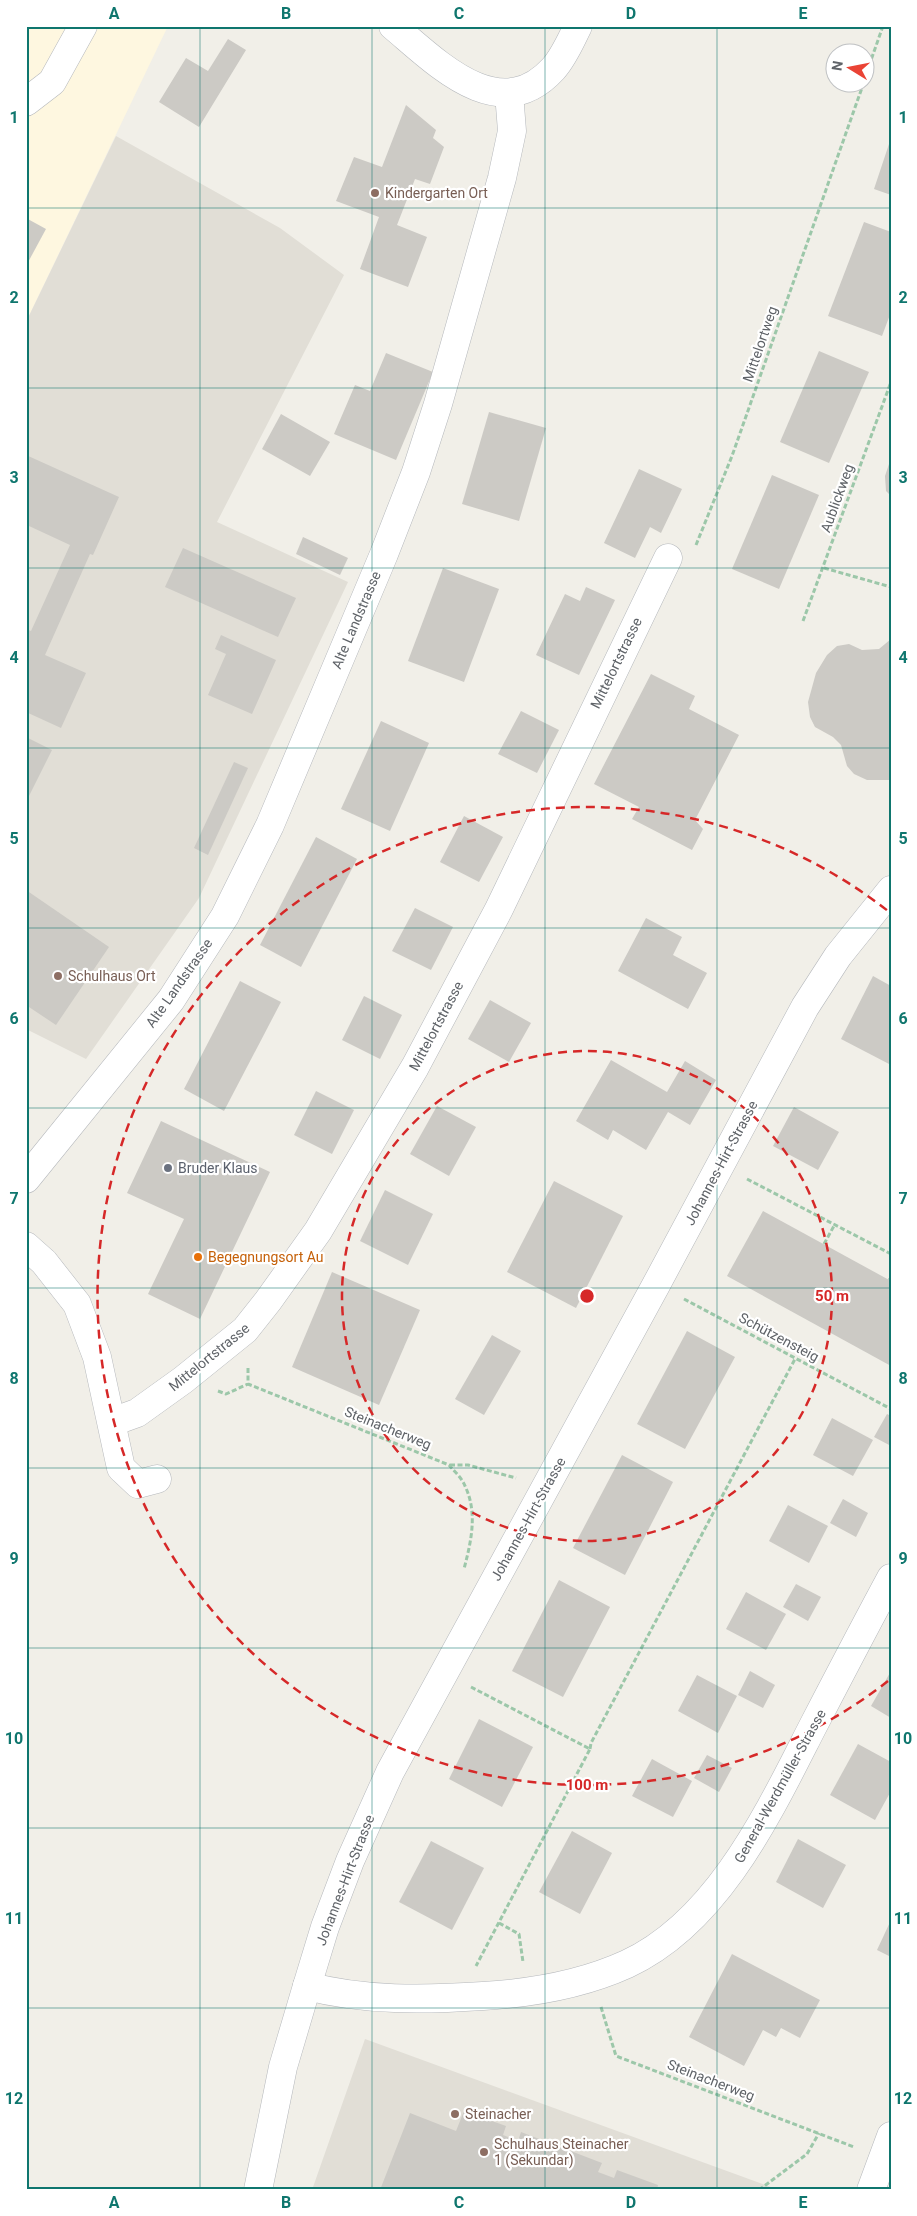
<svg xmlns="http://www.w3.org/2000/svg" width="917" height="2216" font-family="Roboto,sans-serif">
<style>
.commercial{fill:#fef7e0}
.education{fill:#e1ded6}
.building{fill:#cccac5}
.lines{fill:none;stroke-linecap:round;stroke-linejoin:round}
.minor-casing{stroke:#b5b8bc;stroke-width:29}
.path{stroke:#9cc7a9;stroke-width:3;stroke-dasharray:5 2.5;stroke-linecap:butt}
.minor{stroke:#fff;stroke-width:28}
.grid{fill:none;stroke:#0f766e;stroke-width:1;stroke-opacity:0.55}
.ring{fill:none;stroke:#d62828;stroke-width:2.5;stroke-dasharray:9 6}
.education-dot{fill:#8d6e63;stroke:#fff;stroke-width:2}
.worship-dot{fill:#6b7280;stroke:#fff;stroke-width:2}
.food-dot{fill:#e8710a;stroke:#fff;stroke-width:2}
.labels{text-anchor:middle;stroke-width:4.5;stroke-linejoin:round;paint-order:stroke}
.education-label{font-size:14px;fill:#785e54;stroke:#fff;text-anchor:start}
.street-label{font-size:14px;fill:#5f6368;stroke:#fff}
.worship-label{font-size:14px;fill:#5b616d;stroke:#fff;text-anchor:start}
.food-label{font-size:14px;fill:#c56008;stroke:#fff;text-anchor:start}
.centre{fill:#d62828;stroke:#fff;stroke-width:2.5}
.ring-label{font-size:15px;text-anchor:middle;font-weight:bold;fill:#d62828;stroke:#fff;stroke-width:4.5;stroke-linejoin:round;paint-order:stroke}
.neatline{fill:none;stroke:#0f766e;stroke-width:2}
.grid-label{font-size:16px;text-anchor:middle;font-weight:bold;fill:#0f766e}
</style>
<rect width="100%" height="100%" fill="#f1efe8"/>
<path class="commercial" d="M26 26H168L26 322Z"/>
<g class="education">
<path d="M116 136 280 228 344 275 217 522 348 582 199 898 86 1059 26 1029V322Z"/>
<path d="M365 2039 779 2190H312Z"/>
</g>
<g class="building">
<path d="M228 39 246 50 199 127 159 102 186 58 208 71Z"/>
<path d="M406 105 436 130 433 138 444 147 430 184 415 179 397 225 427 237 408 287 360 269 379 217 336 201 354 157 382 167Z"/>
<path d="M890 141H891V195L874 189Z"/>
<path d="M26 218 46 229 26 266Z"/>
<path d="M864 222 891 232V312L882 336 828 316Z"/>
<path d="M819 351 869 372 829 463 780 442Z"/>
<path d="M386 353 433 372 396 460 334 434 355 385 370 391Z"/>
<path d="M489 412 546 428 519 521 462 504Z"/>
<path d="M281 414 330 442 310 476 262 449Z"/>
<path d="M26 455 119 497 93 555 90 554 45 655 86 673 61 728 26 712V629L31 631 70 545 29 526 26 532Z"/>
<path d="M891 458V496L886 491 885 476Z"/>
<path d="M639 469 682 489 661 533 650 527 635 558 604 543Z"/>
<path d="M772 475 819 495 779 589 732 569Z"/>
<path d="M303 537 348 558 340 575 296 554Z"/>
<path d="M183 548 296 598 278 637 165 587Z"/>
<path d="M443 568 499 589 464 682 408 661Z"/>
<path d="M586 587 615 600 579 675 536 655 565 594 580 601Z"/>
<path d="M221 635 276 660 252 714 208 695 226 654 215 649Z"/>
<path d="M891 639V780H867L854 774 847 766 841 745 833 737 815 727 810 717 808 702 816 673 827 655 837 646 849 644 862 650 879 649Z"/>
<path d="M651 674 695 696 689 709 739 735 695 820 703 829 692 850 632 819 639 807 594 784Z"/>
<path d="M521 711 559 730 537 773 498 754Z"/>
<path d="M381 721 429 743 390 831 341 809Z"/>
<path d="M26 737 52 750 26 802Z"/>
<path d="M234 762 248 768 208 855 194 848Z"/>
<path d="M464 816 503 837 479 882 440 862Z"/>
<path d="M316 837 357 859 301 967 260 945Z"/>
<path d="M26 890 109 947 56 1025 26 1005Z"/>
<path d="M415 908 453 927 431 970 392 951Z"/>
<path d="M646 918 682 937 673 955 707 973 688 1009 618 971Z"/>
<path d="M873 976 891 986V1065L841 1039Z"/>
<path d="M240 981 281 1002 224 1111 184 1089Z"/>
<path d="M364 996 402 1015 380 1059 342 1040Z"/>
<path d="M490 1000 531 1023 509 1062 468 1039Z"/>
<path d="M611 1060 667 1092 685 1061 716 1080 690 1125 668 1112 646 1150 613 1130 608 1140 576 1121Z"/>
<path d="M316 1091 354 1110 332 1154 294 1135Z"/>
<path d="M437 1106 476 1127 449 1176 410 1154Z"/>
<path d="M794 1107 839 1132 818 1170 773 1146Z"/>
<path d="M161 1121 270 1172 200 1319 148 1294 184 1219 127 1193Z"/>
<path d="M554 1181 623 1216 576 1308 507 1272Z"/>
<path d="M385 1190 433 1214 408 1265 360 1241Z"/>
<path d="M763 1211 891 1281V1366L727 1276Z"/>
<path d="M332 1272 420 1310 379 1405 292 1367Z"/>
<path d="M687 1331 735 1357 685 1449 637 1424Z"/>
<path d="M492 1335 521 1351 484 1415 455 1399Z"/>
<path d="M887 1414 891 1416V1446L874 1437Z"/>
<path d="M832 1418 873 1440 853 1476 813 1455Z"/>
<path d="M622 1455 673 1482 625 1575 573 1548Z"/>
<path d="M843 1499 868 1513 856 1537 830 1523Z"/>
<path d="M788 1505 828 1526 809 1563 769 1541Z"/>
<path d="M559 1580 610 1607 563 1697 512 1671Z"/>
<path d="M796 1584 821 1597 808 1621 783 1607Z"/>
<path d="M746 1592 786 1614 766 1650 726 1629Z"/>
<path d="M750 1671 775 1685 763 1708 738 1695Z"/>
<path d="M891 1671V1718L871 1706Z"/>
<path d="M697 1675 737 1696 718 1733 678 1711Z"/>
<path d="M479 1719 533 1747 502 1807 449 1779Z"/>
<path d="M858 1744 891 1762V1791L875 1820 830 1795Z"/>
<path d="M707 1755 732 1768 719 1792 694 1778Z"/>
<path d="M652 1759 692 1781 673 1817 632 1796Z"/>
<path d="M572 1831 612 1853 580 1914 539 1892Z"/>
<path d="M798 1839 846 1865 823 1908 776 1882Z"/>
<path d="M431 1841 484 1868 452 1930 399 1902Z"/>
<path d="M891 1920V1957L877 1950Z"/>
<path d="M732 1954 820 2000 800 2038 781 2028 776 2037 763 2030 744 2066 689 2037Z"/>
<path d="M464 2111 506 2126 503 2135 518 2141 521 2132 602 2163 598 2172 614 2178 617 2170 658 2185 657 2190H380L410 2113 456 2131Z"/>
</g>
<g class="lines">
<defs>
<g id="minor">
<path d="M393 26C436 62 499 128 553 69 564 57 571 40 578 26"/>
<path d="M26 102 52 82 83 26"/>
<path d="M26 1179 171 1000 225 916 270 825 384 554 416 472 438 404 502 178 512 131 509 93"/>
<path d="M26 1246 44 1262 77 1304 97 1357 121 1468 138 1484 157 1479"/>
<path d="M112 1422 137 1413 183 1380 245 1330 268 1301 318 1231 415 1067 499 909 668 558"/>
<path d="M307 1986C364 2001 424 2000 483 1996 533 1993 581 1985 627 1964 718 1922 769 1812 812 1728 838 1678 864 1628 891 1578"/>
<path d="M258 2190 283 2067 307 1986 325 1927 350 1861 390 1772 656 1285 805 1007 838 956 891 890"/>
<path d="M871 2190 891 2136"/>
</g>
</defs>
<use href="#minor" class="minor-casing"/>
<g class="path">
<path d="M864 80 883 26"/>
<path d="M696 545 732 456 864 82"/>
<path d="M824 568 891 587"/>
<path d="M803 621 891 382"/>
<path d="M747 1179 891 1254"/>
<path d="M824 1244 835 1224"/>
<path d="M889 1280 891 1278"/>
<path d="M684 1299 891 1409"/>
<path d="M248 1368V1384L449 1465C454 1471 462 1478 465 1486 478 1513 471 1542 464 1569"/>
<path d="M218 1391 226 1394 248 1384"/>
<path d="M450 1465H468L516 1478"/>
<path d="M471 1687 590 1749 476 1966"/>
<path d="M590 1749 591 1743 795 1359"/>
<path d="M499 1923 519 1934 523 1962"/>
<path d="M601 2007 616 2056 854 2147"/>
<path d="M759 2190 807 2154 819 2133"/>
</g>
<use href="#minor" class="minor"/>
</g>
<path class="grid" d="M200 26V2190M372 26V2190M545 26V2190M717 26V2190M26 208H891M26 388H891M26 568H891M26 748H891M26 928H891M26 1108H891M26 1288H891M26 1468H891M26 1648H891M26 1828H891M26 2008H891"/>
<g class="ring">
<circle cx="587" cy="1296" r="245"/>
<path d="M888 1681A489 489 0 1 1 888 911"/>
</g>
<g class="education-dot">
<circle cx="375" cy="193" r="5"/>
<circle cx="58" cy="976" r="5"/>
<circle cx="455" cy="2114" r="5"/>
<circle cx="484" cy="2152" r="5"/>
</g>
<circle class="worship-dot" cx="168" cy="1168" r="5"/>
<circle class="food-dot" cx="198" cy="1257" r="5"/>
<g class="labels">
<g class="education-label">
<text x="385" y="198">Kindergarten Ort</text>
<text x="68" y="981">Schulhaus Ort</text>
<text x="465" y="2119">Steinacher</text>
<text x="494" y="2149">Schulhaus Steinacher<tspan x="494" dy="16">1 (Sekundar)</tspan></text>
</g>
<g class="street-label">
<text transform="translate(760 344) rotate(-71)" y="5">Mittelortweg</text>
<text transform="translate(837 498) rotate(-70)" y="5">Aublickweg</text>
<text transform="translate(356 620) rotate(-67)" y="5">Alte Landstrasse</text>
<text transform="translate(616 663) rotate(-64)" y="5">Mittelortstrasse</text>
<text transform="translate(179 983) rotate(-55)" y="5">Alte Landstrasse</text>
<text transform="translate(436 1026) rotate(-62)" y="5">Mittelortstrasse</text>
<text transform="translate(721 1163) rotate(-62)" y="5">Johannes-Hirt-Strasse</text>
<text transform="translate(779 1337) rotate(28)" y="5">Schützensteig</text>
<text transform="translate(209 1357) rotate(-39)" y="5">Mittelortstrasse</text>
<text transform="translate(388 1428) rotate(22)" y="5">Steinacherweg</text>
<text transform="translate(528 1519) rotate(-61)" y="5">Johannes-Hirt-Strasse</text>
<text transform="translate(780 1786) rotate(-61)" y="5">General-Werdmüller-Strasse</text>
<text transform="translate(345 1880) rotate(-69)" y="5">Johannes-Hirt-Strasse</text>
<text transform="translate(711 2080) rotate(21)" y="5">Steinacherweg</text>
</g>
<g class="worship-label">
<text x="178" y="1173">Bruder Klaus</text>
</g>
<g class="food-label">
<text x="208" y="1262">Begegnungsort Au</text>
</g>
</g>
<circle cx="587" cy="1296" r="8" class="centre"/>
<g class="ring-label">
<text x="832" y="1301">50 m</text>
<text x="587" y="1790">100 m</text>
</g>
<rect width="917" height="2216" fill="none" stroke="#ffffff" stroke-width="55"/>
<g transform="translate(850 68) rotate(280)"><circle r="24" fill="#ffffff" stroke="#bfc1c3"/>
<path d="M0-4L9 19L0 12L-9 19Z" fill="#ea4335"/>
<text y="-8" font-size="14" font-weight="bold" text-anchor="middle" fill="#5f6368">N</text>
</g>
<rect x="28" y="28" width="862" height="2160" class="neatline"/>
<g class="grid-label">
<text x="114" y="19">A</text>
<text x="286" y="19">B</text>
<text x="459" y="19">C</text>
<text x="631" y="19">D</text>
<text x="803" y="19">E</text>
<text x="14" y="123">1</text>
<text x="903" y="123">1</text>
<text x="14" y="303">2</text>
<text x="903" y="303">2</text>
<text x="14" y="483">3</text>
<text x="903" y="483">3</text>
<text x="14" y="663">4</text>
<text x="903" y="663">4</text>
<text x="14" y="844">5</text>
<text x="903" y="844">5</text>
<text x="14" y="1024">6</text>
<text x="903" y="1024">6</text>
<text x="14" y="1204">7</text>
<text x="903" y="1204">7</text>
<text x="14" y="1384">8</text>
<text x="903" y="1384">8</text>
<text x="14" y="1564">9</text>
<text x="903" y="1564">9</text>
<text x="14" y="1744">10</text>
<text x="903" y="1744">10</text>
<text x="14" y="1924">11</text>
<text x="903" y="1924">11</text>
<text x="14" y="2104">12</text>
<text x="903" y="2104">12</text>
<text x="114" y="2208">A</text>
<text x="286" y="2208">B</text>
<text x="459" y="2208">C</text>
<text x="631" y="2208">D</text>
<text x="803" y="2208">E</text>
</g>
</svg>
